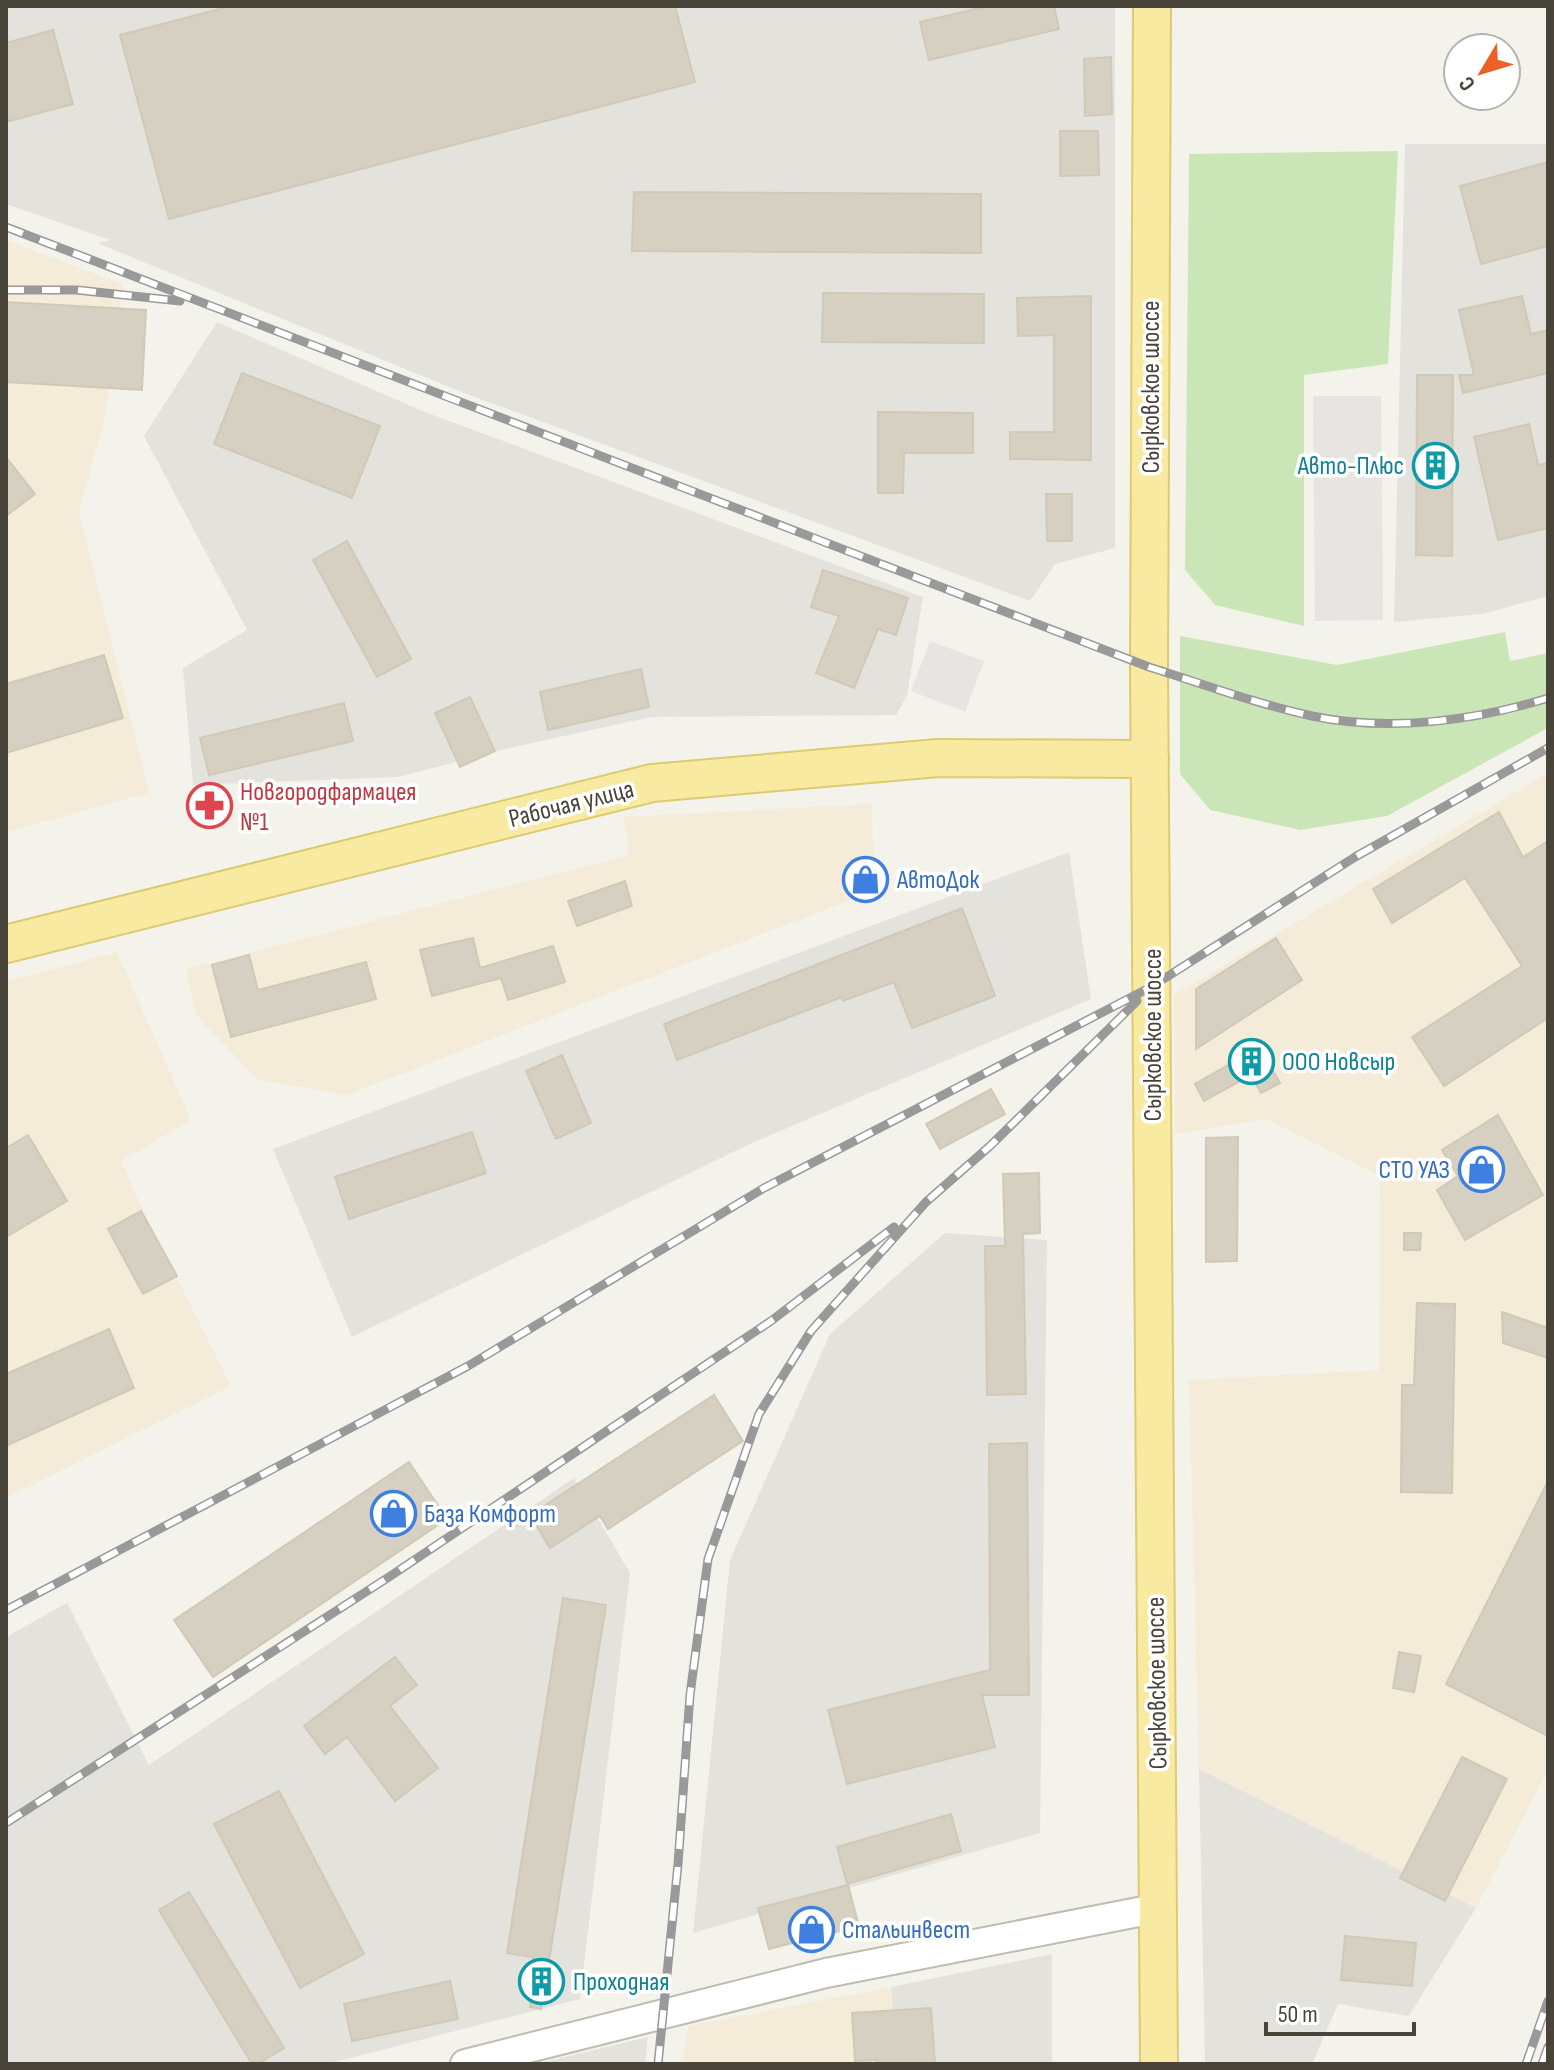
<svg xmlns="http://www.w3.org/2000/svg" width="1554" height="2070" font-family="'Sofia Sans Condensed',sans-serif">
<style>
.commercial{fill:#f4ecd8}
.industrial{fill:#e4e2dc}
.green{fill:#cae6b7}
.parking{fill:#e7e5e2}
.building{fill:#d5d0c1;stroke:#d0c9b5;stroke-width:2}
.lines{fill:none;stroke-linecap:round;stroke-linejoin:round}
.minor-casing{stroke:#c0bcae;stroke-width:32}
.major-casing{stroke:#ddca71;stroke-width:40}
.minor{stroke:#fff;stroke-width:28}
.major{stroke:#f8eaa1;stroke-width:36}
.rail-casing{stroke:#999;stroke-width:9}
.rail{stroke:#fff;stroke-width:6;stroke-dasharray:18;stroke-linecap:butt}
.labels{text-anchor:middle;stroke-width:7;stroke-linejoin:round;paint-order:stroke}
.street-label{font-size:26px;fill:#484439;stroke:#fff}
.culture-label{font-size:26px;fill:#0d838f;stroke:#fff;text-anchor:start}
.health-label{font-size:26px;fill:#be3a42;stroke:#fff;text-anchor:start}
.shop-label{font-size:26px;fill:#366cbe;stroke:#fff;text-anchor:start}
</style>
<rect width="100%" height="100%" fill="#f4f3eb"/>
<g class="commercial">
<path d="M6 240 123 284 106 413 79 512 149 793 6 832Z"/>
<path d="M1548 773V1770L1476 1908 1199 1769 1189 1380 1379 1370 1380 1176 1266 1119 1175 1134 1174 995Z"/>
<path d="M872 804 874 891 347 1095 258 1080 196 1015 186 969 629 855 624 817Z"/>
<path d="M117 952 191 1120 121 1161 139 1202 231 1386 6 1498V982Z"/>
<path d="M891 1987 897 2064H683L688 2026Z"/>
</g>
<g class="industrial">
<path d="M6 6H1115V548L1055 564 1030 601 469 395 97 243 110 240 6 204Z"/>
<path d="M1405 144H1548V596L1483 614 1394 622Z"/>
<path d="M217 322 425 412 923 597 907 696 896 715 651 717 514 747 398 777 193 785 183 668 247 630 144 436Z"/>
<path d="M1069 852 1091 999 752 1143 352 1337 273 1149Z"/>
<path d="M945 1233 1047 1240 1040 1833 693 1933 730 1560 830 1334Z"/>
<path d="M574 1478 630 1573 580 1999 327 2064H6V1637L67 1603 149 1765Z"/>
<path d="M1199 1769 1476 1908 1409 2016 1338 2004 1312 2064H1205Z"/>
<path d="M1052 1954V2064H897L891 1987Z"/>
<path d="M648 2037 645 2064H536Z"/>
</g>
<g class="green">
<path d="M1398 151 1388 364 1304 375V626L1215 605 1185 570 1189 154Z"/>
<path d="M1505 632 1510 661 1548 653V728L1387 816 1300 830 1210 810 1180 774V636L1337 665Z"/>
</g>
<g class="parking">
<path d="M1313 396H1381L1383 620 1315 621Z"/>
<path d="M930 641 984 661 965 712 911 691Z"/>
</g>
<g class="building">
<path d="M231 6H675L695 82 169 219 120 35Z"/>
<path d="M988 6H1054L1059 29 929 60 920 22Z"/>
<path d="M53 30 73 104 6 122V43Z"/>
<path d="M1111 57 1112 114 1085 116 1084 59Z"/>
<path d="M1060 131H1098L1099 175 1060 176Z"/>
<path d="M1548 162V246L1481 264 1460 186Z"/>
<path d="M634 192 981 194V253L632 251Z"/>
<path d="M823 293 984 294V343L822 342Z"/>
<path d="M1091 296V460L1010 459V432H1054V335L1018 336 1017 298Z"/>
<path d="M1522 296 1531 334 1548 330V373L1463 393 1459 375H1474L1459 310Z"/>
<path d="M6 302 146 310 142 390 6 382Z"/>
<path d="M242 373 380 426 352 498 214 444Z"/>
<path d="M1417 375H1453L1452 556 1416 555Z"/>
<path d="M878 412 973 413V453H904L903 493H878Z"/>
<path d="M1529 424 1538 465 1548 463V528L1498 540 1474 437Z"/>
<path d="M6 457 35 494 6 516Z"/>
<path d="M1046 494H1072V541H1047Z"/>
<path d="M347 541 411 659 377 677 313 560Z"/>
<path d="M823 570 908 598 896 635 878 629 854 688 816 673 839 616 811 607Z"/>
<path d="M104 655 123 718 6 753V684Z"/>
<path d="M641 669 649 707 548 730 540 692Z"/>
<path d="M470 697 495 751 460 767 435 713Z"/>
<path d="M344 703 353 741 209 775 200 738Z"/>
<path d="M1499 812 1523 857 1548 841V1018L1444 1086 1412 1037 1522 966 1465 878 1392 923 1373 889Z"/>
<path d="M625 881 632 906 577 926 568 901Z"/>
<path d="M962 908 995 996 912 1028 894 982 843 1001 842 997 677 1060 664 1024Z"/>
<path d="M473 938 480 968 553 946 565 982 508 1000 501 978 432 996 420 950Z"/>
<path d="M1276 938 1302 980 1196 1049V989Z"/>
<path d="M249 955 258 990 366 962 376 999 231 1037 212 965Z"/>
<path d="M1260 1047 1280 1083 1261 1093 1251 1075 1204 1101 1195 1084Z"/>
<path d="M562 1055 591 1123 556 1139 526 1071Z"/>
<path d="M991 1089 1005 1114 940 1149 926 1124Z"/>
<path d="M1498 1115 1543 1195 1465 1240 1437 1190 1458 1176 1442 1150Z"/>
<path d="M472 1132 486 1173 349 1219 335 1177Z"/>
<path d="M28 1135 67 1201 6 1237V1148Z"/>
<path d="M1238 1137 1237 1261 1206 1262V1138Z"/>
<path d="M1039 1173 1040 1233 1023 1234 1026 1394 987 1395 985 1246H1005L1003 1174Z"/>
<path d="M141 1211 177 1276 143 1294 108 1229Z"/>
<path d="M1404 1233H1421L1420 1250H1404Z"/>
<path d="M1417 1303 1455 1304 1452 1493 1401 1492 1402 1385H1414Z"/>
<path d="M1502 1312 1548 1328V1358L1503 1343Z"/>
<path d="M109 1329 134 1388 6 1446V1374Z"/>
<path d="M714 1395 743 1441 608 1529 600 1516 550 1548 530 1515Z"/>
<path d="M1027 1443 1029 1695H982L995 1747 847 1784 828 1710 990 1670 989 1444Z"/>
<path d="M409 1462 447 1519 213 1677 174 1620Z"/>
<path d="M1548 1481V1736L1446 1684Z"/>
<path d="M563 1598 606 1605 547 1973H554L553 1990 544 1989 541 2009 530 2007 533 1957 507 1953Z"/>
<path d="M1399 1652 1421 1656 1414 1692 1393 1688Z"/>
<path d="M395 1657 417 1685 390 1706 438 1768 395 1801 347 1737 325 1754 304 1726Z"/>
<path d="M1462 1757 1507 1779 1445 1901 1400 1878Z"/>
<path d="M279 1791 364 1954 300 1988 214 1824Z"/>
<path d="M951 1814 961 1851 847 1884 837 1847Z"/>
<path d="M848 1885 859 1926 769 1949 758 1908Z"/>
<path d="M189 1892 284 2048 258 2064H252L159 1910Z"/>
<path d="M1345 1936 1416 1943 1412 1986 1341 1980Z"/>
<path d="M450 1981 458 2019 352 2041 344 2004Z"/>
<path d="M931 2008 935 2064H877V2060L855 2061 852 2013Z"/>
</g>
<g class="lines">
<defs>
<path id="minor" d="M465 2064 826 1973 1159 1908"/>
<g id="major">
<path d="M1152 6 1149 667 1159 2064"/>
<path d="M6 944 652 783 938 758 1150 759"/>
</g>
</defs>
<use href="#minor" class="minor-casing"/>
<use href="#major" class="major-casing"/>
<use href="#minor" class="minor"/>
<use href="#major" class="major"/>
<defs>
<g id="rail">
<path d="M6 227 1149 667C1203 684 1257 704 1312 716 1389 732 1474 721 1548 698"/>
<path d="M6 290H77L180 301"/>
<path d="M6 1610 468 1366 764 1188 1151 987 1355 857 1548 748"/>
<path d="M6 1823 389 1577 771 1321 894 1227"/>
<path d="M658 2064 678 1864 690 1695 708 1559 759 1414 811 1331 926 1202 990 1146 1137 1001"/>
<path d="M1526 2064 1548 2001"/>
<path d="M1542 2064 1548 2047"/>
</g>
</defs>
<use href="#rail" class="rail-casing"/>
<use href="#rail" class="rail"/>
</g>
<defs>
<symbol id="building-ring" viewBox="-11 -11 22 22"><circle r="9.5" fill="#fff" stroke="#0f9aa8" stroke-width="1.5"/><path d="M-4-6H4V6H1V3H-1V6H-4ZM-2.5-4.3h1.7v1.8h-1.7ZM.8-4.3h1.7v1.8H.8ZM-2.5-1h1.7V.8h-1.7ZM.8-1h1.7V.8H.8Z" fill="#0f9aa8"/></symbol>
<symbol id="pharmacy-ring" viewBox="-11 -11 22 22"><circle r="9.5" fill="#fff" stroke="#e0444e" stroke-width="1.5"/><path d="M-2-6h4v4h4v4h-4v4h-4v-4h-4v-4h4Z" fill="#e0444e"/></symbol>
<symbol id="shop-ring" viewBox="-11 -11 22 22"><circle r="9.5" fill="#fff" stroke="#3f7fe0" stroke-width="1.5"/><path d="M-5-2.5h2.3a2.7 3.5 0 0 1 5.4 0H5L5.5 6h-11ZM-1.5-2.5h3a1.5 2.3 0 0 0-3 0Z" fill="#3f7fe0"/></symbol>
</defs>
<g fill-rule="evenodd">
<use href="#building-ring" x="1410" y="440" width="51" height="51"/>
<use href="#pharmacy-ring" x="184" y="780" width="51" height="51"/>
<use href="#shop-ring" x="840" y="854" width="51" height="51"/>
<use href="#building-ring" x="1226" y="1036" width="51" height="51"/>
<use href="#shop-ring" x="1456" y="1144" width="51" height="51"/>
<use href="#shop-ring" x="368" y="1488" width="51" height="51"/>
<use href="#shop-ring" x="786" y="1904" width="51" height="51"/>
<use href="#building-ring" x="516" y="1956" width="51" height="51"/>
</g>
<g class="labels">
<g class="street-label">
<text transform="translate(1150 387) rotate(-90)" y="9">Сырковское шоссе</text>
<text transform="translate(571 803) rotate(-14)" y="9">Рабочая улица</text>
<text transform="translate(1152 1035) rotate(-90)" y="9">Сырковское шоссе</text>
<text transform="translate(1156 1683) rotate(-91)" y="9">Сырковское шоссе</text>
</g>
<g class="culture-label">
<text x="1404" y="474" text-anchor="end">Авто-Плюс</text>
<text x="1282" y="1070">ООО Новсыр</text>
<text x="573" y="1990">Проходная</text>
</g>
<g class="health-label">
<text x="240" y="800">Новгородфармацея<tspan x="240" dy="30">№1</tspan></text>
</g>
<g class="shop-label">
<text x="897" y="888">АвтоДок</text>
<text x="1450" y="1178" text-anchor="end">СТО УАЗ</text>
<text x="424" y="1522">База Комфорт</text>
<text x="842" y="1938">Стальинвест</text>
</g>
</g>
<rect width="1554" height="2070" fill="none" stroke="#484439" stroke-width="16"/>
<g transform="translate(1482 72) rotate(232)"><circle r="38" fill="#ffffff" stroke="#b6b4b0" stroke-width="2"/>
<path d="M0-6L14 30L0 20L-14 30Z" fill="#ec612a"/>
<text y="-12" font-size="22" font-weight="bold" text-anchor="middle" fill="#484439">С</text>
</g>
<path d="M1266 2022v12h148v-12" fill="none" stroke="#484439" stroke-width="4"/>
<text x="1278" y="2022" font-size="24" fill="#484439" stroke="#ffffff" stroke-width="6" paint-order="stroke">50 m</text>
</svg>
